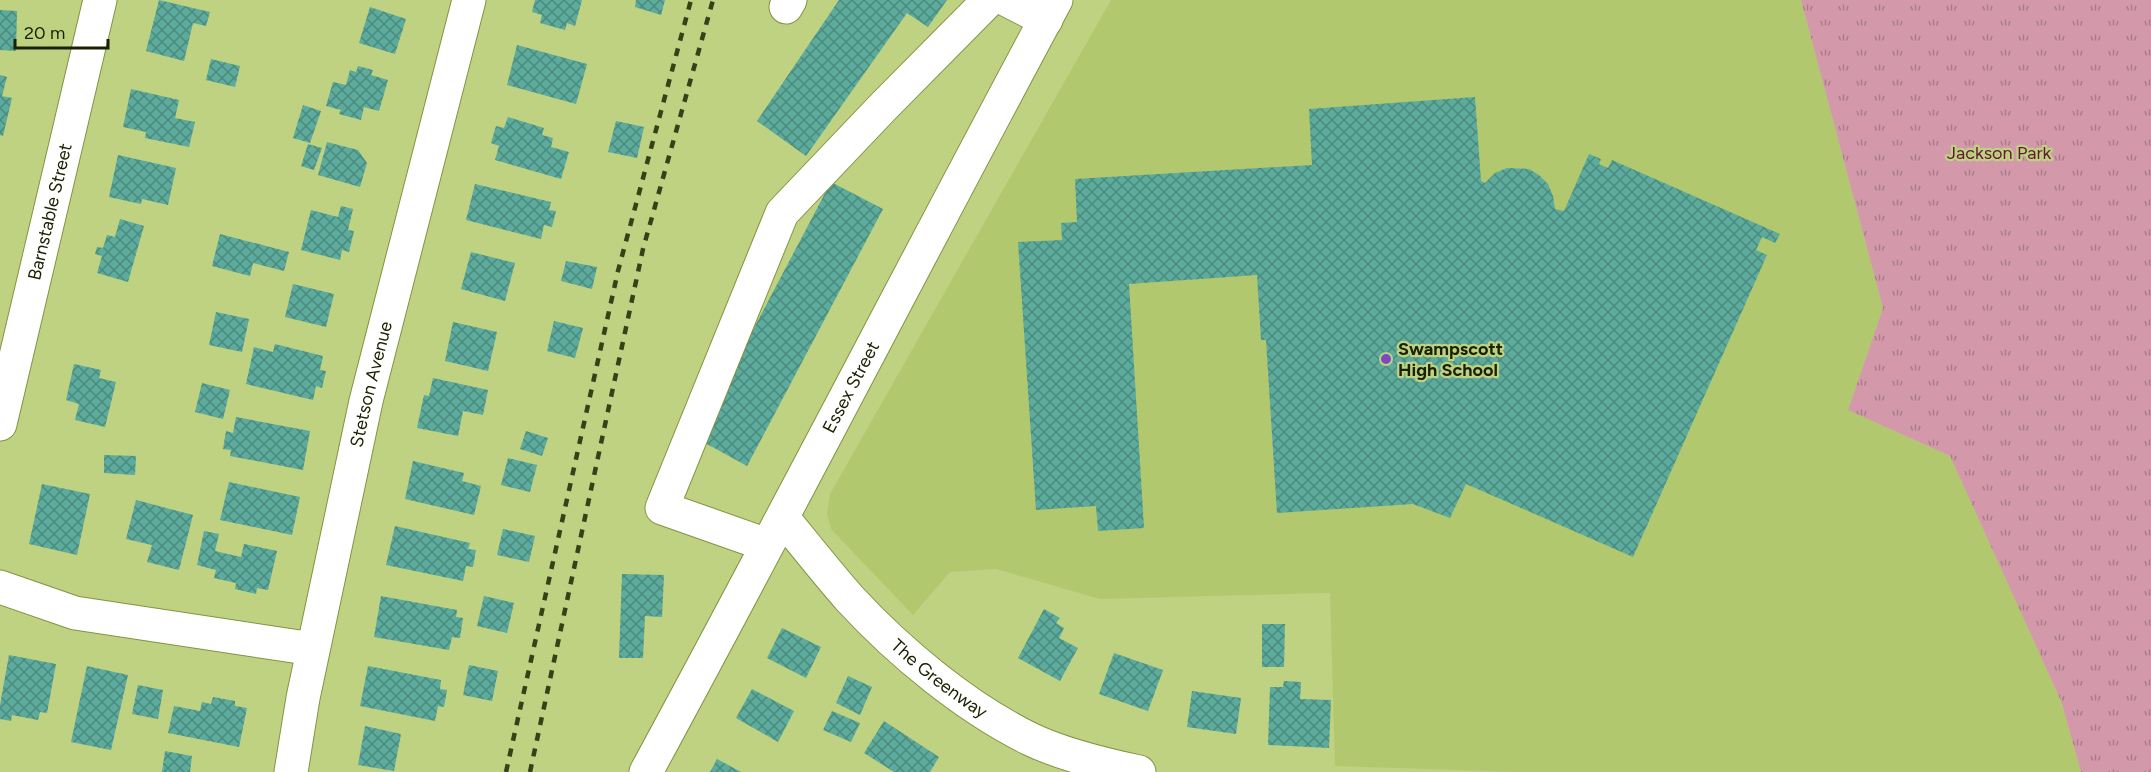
<svg xmlns="http://www.w3.org/2000/svg" width="2151" height="772" font-family="Figtree,sans-serif">
<style>
.built{fill:#b2c86e}
.park{fill:url(#park-tufts)}
.building{fill:url(#building-cross-hatch)}
.lines{fill:none;stroke-linecap:round;stroke-linejoin:round}
.minor-casing{stroke:#829444;stroke-width:35}
.major-casing{stroke:#829444;stroke-width:35}
.minor{stroke:#fff;stroke-width:33}
.major{stroke:#fff;stroke-width:33}
.rail{stroke:#374118;stroke-width:4.5;stroke-dasharray:8 8;stroke-linecap:butt}
.poi-dot{fill:#7d49c1;stroke:#bed281;stroke-width:2}
.labels{text-anchor:middle;stroke-width:4.5;stroke-linejoin:round;paint-order:stroke}
.park-label{font-size:18px;fill:#631636;stroke:#bed281}
.street-label{font-size:18px;fill:#1a2101;stroke:#bed281}
.poi-label{font-size:18px;font-weight:bold;fill:#1a2101;stroke:#bed281;text-anchor:start}
</style>
<defs>
<pattern id="park-tufts" width="24" height="20" patternUnits="userSpaceOnUse" patternTransform="scale(1.5)"><rect width="24" height="20" fill="#d399aa"/><path d="M3 7l-1-3M5 7V3M7 7l1-3M15 17l-1-3M17 17v-4M19 17l1-3" fill="none" stroke="#aa7c88"/></pattern>
<pattern id="building-cross-hatch" width="8" height="8" patternUnits="userSpaceOnUse" patternTransform="scale(1.5)"><rect width="8" height="8" fill="#5cab9c"/><path d="M0 0l8 8M0 8l8-8" fill="none" stroke="#4b8b7d"/></pattern>
</defs>
<rect width="100%" height="100%" fill="#bed281"/>
<path class="built" d="M1111 0H1801L1883 308 1848 410 1950 456 2061 701 2081 772H1516L1335 766 1330 593 1100 599 996 569 950 572 913 615 831 529 827 514 830 494Z"/>
<path class="park" d="M1801 0H2151V772H2081L2061 701 1950 456 1848 410 1883 308Z"/>
<g class="building">
<path d="M159 0 210 12 206 26 193 23 184 61 146 51Z"/>
<path d="M535 0H582L575 26 567 23 565 30 540 23 542 15 532 12Z"/>
<path d="M636 0H665L661 15 635 7Z"/>
<path d="M839 0H947L928 27 907 13 806 156 757 121Z"/>
<path d="M370 7 406 19 395 54 359 43Z"/>
<path d="M0 10 17 11 16 51 0 50Z"/>
<path d="M517 45 587 64 576 104 507 85Z"/>
<path d="M211 59 240 66 235 87 206 80Z"/>
<path d="M358 66 373 70 371 75 388 80 379 111 364 107 361 120 339 114 341 110 326 106 333 82 346 85 350 70 356 72Z"/>
<path d="M0 75 7 77 2 96 12 98 3 136 0 135Z"/>
<path d="M131 89 179 100 175 118 195 122 189 147 145 138 146 132 123 127Z"/>
<path d="M1475 97 1481 181 1485 183 1495 173 1507 168 1529 169 1539 175 1548 184 1553 196 1555 209 1564 211 1589 154 1601 159 1599 164 1608 168 1612 160 1780 234 1775 243 1762 237 1756 250 1767 255 1633 557 1466 484 1450 518 1413 504 1277 513 1266 340H1261L1257 275 1129 284 1144 528 1098 531 1096 506 1036 510 1018 242 1062 240 1061 223 1077 222 1075 179 1312 165 1309 109Z"/>
<path d="M303 105 321 111 310 143 293 138Z"/>
<path d="M508 117 544 128 542 135 553 138 551 147 569 152 561 179 495 160 499 146 491 143 496 126 504 128Z"/>
<path d="M616 121 644 127 637 158 608 152Z"/>
<path d="M327 142 358 150 367 163 360 187 318 175Z"/>
<path d="M308 144 322 148 314 170 301 166Z"/>
<path d="M118 155 176 168 168 205 142 199 141 204 109 197Z"/>
<path d="M831 182 883 209 747 466 696 438Z"/>
<path d="M475 184 551 202 549 210 556 211 552 227 544 225 541 239 466 220Z"/>
<path d="M341 206 353 209 348 230 354 231 349 252 342 250 340 260 301 250 311 210 338 217Z"/>
<path d="M120 219 144 226 128 282 97 273 102 256 95 254 97 247 103 248 107 235 115 237Z"/>
<path d="M220 234 289 252 284 271 253 263 250 276 212 266Z"/>
<path d="M471 252 515 263 505 301 461 289Z"/>
<path d="M566 261 597 267 592 289 561 281Z"/>
<path d="M293 284 334 294 326 327 285 317Z"/>
<path d="M216 312 249 319 242 352 209 345Z"/>
<path d="M554 321 583 328 575 358 547 351Z"/>
<path d="M453 322 497 332 488 371 445 361Z"/>
<path d="M275 344 323 356 320 370 326 371 322 388 316 386 313 400 246 384 254 347 273 352Z"/>
<path d="M74 364 101 370 99 378 116 382 105 427 75 420 79 404 66 400Z"/>
<path d="M433 378 488 390 483 415 463 411 458 436 417 428 424 395 429 396Z"/>
<path d="M202 383 230 390 223 419 195 412Z"/>
<path d="M236 417 310 431 303 470 230 456 231 450 223 449 226 431 233 433Z"/>
<path d="M526 431 548 438 542 456 520 449Z"/>
<path d="M104 455 136 456 135 475 104 473Z"/>
<path d="M508 458 537 465 530 492 501 485Z"/>
<path d="M413 461 464 473 462 481 481 486 474 515 405 499Z"/>
<path d="M229 482 300 497 292 535 220 520Z"/>
<path d="M42 484 90 494 77 555 29 544Z"/>
<path d="M136 500 193 515 179 570 147 562 152 545 126 539Z"/>
<path d="M395 526 470 543 468 549 476 550 473 567 466 566 463 581 386 565Z"/>
<path d="M503 529 535 536 529 562 497 555Z"/>
<path d="M204 531 219 534 215 551 241 557 244 544 277 551 268 590 257 588 256 594 235 589 236 583 214 578 216 570 197 565Z"/>
<path d="M622 574 664 575 662 617 645 616 643 658H619Z"/>
<path d="M381 596 457 610 456 617 463 618 460 638 452 637 449 650 374 637Z"/>
<path d="M484 596 514 603 507 633 477 626Z"/>
<path d="M1044 609 1060 618 1056 623 1064 628 1059 638 1078 648 1060 681 1018 658Z"/>
<path d="M1262 624H1285L1284 667H1262Z"/>
<path d="M782 628 821 647 806 678 767 658Z"/>
<path d="M1114 653 1163 670 1148 711 1099 694Z"/>
<path d="M9 655 56 664 47 713 40 712 38 720 12 715 11 721 0 719V705Z"/>
<path d="M469 665 498 671 492 701 463 695Z"/>
<path d="M87 666 128 675 111 750 71 742Z"/>
<path d="M368 666 441 680 440 689 447 690 444 707 438 706 435 721 360 706Z"/>
<path d="M848 676 872 687 860 715 836 703Z"/>
<path d="M1284 681 1301 682 1300 699 1331 700 1329 748 1268 745 1270 687H1283Z"/>
<path d="M138 685 163 690 158 719 132 714Z"/>
<path d="M752 689 794 711 778 742 736 718Z"/>
<path d="M1192 691 1241 698 1236 734 1187 727Z"/>
<path d="M213 697 235 701V706L247 708 239 747 168 733 174 706 200 711 202 702 211 704Z"/>
<path d="M832 711 860 723 851 742 823 730Z"/>
<path d="M884 721 939 757 930 772H894L864 753Z"/>
<path d="M365 726 401 734 394 771 358 765Z"/>
<path d="M165 751 192 756 190 772H162Z"/>
<path d="M717 759 741 772H710Z"/>
</g>
<g class="lines">
<defs>
<g id="minor">
<path d="M1007 0 1046 20"/>
<path d="M786 7 790 0"/>
<path id="s1" d="M0 424 100 0"/>
<path id="s2" d="M783 518C805 545 827 573 850 599 899 652 965 707 1030 739 1061 754 1106 765 1139 772"/>
<path d="M767 545 662 508 782 213 883 107 989 0"/>
<path d="M0 587 75 613 313 649"/>
<path id="s3" d="M291 772 303 698 366 401 469 0"/>
</g>
<g id="major">
<path id="s4" d="M646 772C785 516 918 257 1056 0"/>
</g>
</defs>
<use href="#minor" class="minor-casing"/>
<use href="#major" class="major-casing"/>
<use href="#minor" class="minor"/>
<use href="#major" class="major"/>
<g class="rail">
<path d="M506 772 618 271 691 0"/>
<path d="M530 772 643 249 713 0"/>
</g>
</g>
<circle class="poi-dot" cx="1386" cy="359" r="6"/>
<g class="labels">
<g class="park-label">
<text x="1999" y="159">Jackson Park</text>
</g>
<g class="street-label">
<text dy="6" stroke="none"><textPath href="#s1" startOffset="218">Barnstable Street</textPath></text>
<text dy="6" stroke="none"><textPath href="#s3" startOffset="396">Stetson Avenue</textPath></text>
<text dy="6" stroke="none"><textPath href="#s4" startOffset="436">Essex Street</textPath></text>
<text dy="6" stroke="none"><textPath href="#s2" startOffset="225">The Greenway</textPath></text>
</g>
<g class="poi-label">
<text x="1398" y="355">Swampscott<tspan x="1398" dy="21">High School</tspan></text>
</g>
</g>
<path d="M15 39v9h93v-9" fill="none" stroke="#1a2101" stroke-width="3"/>
<text x="24" y="39" font-size="18" fill="#1a2101" stroke="#bed281" stroke-width="4.5" paint-order="stroke">20 m</text>
</svg>
